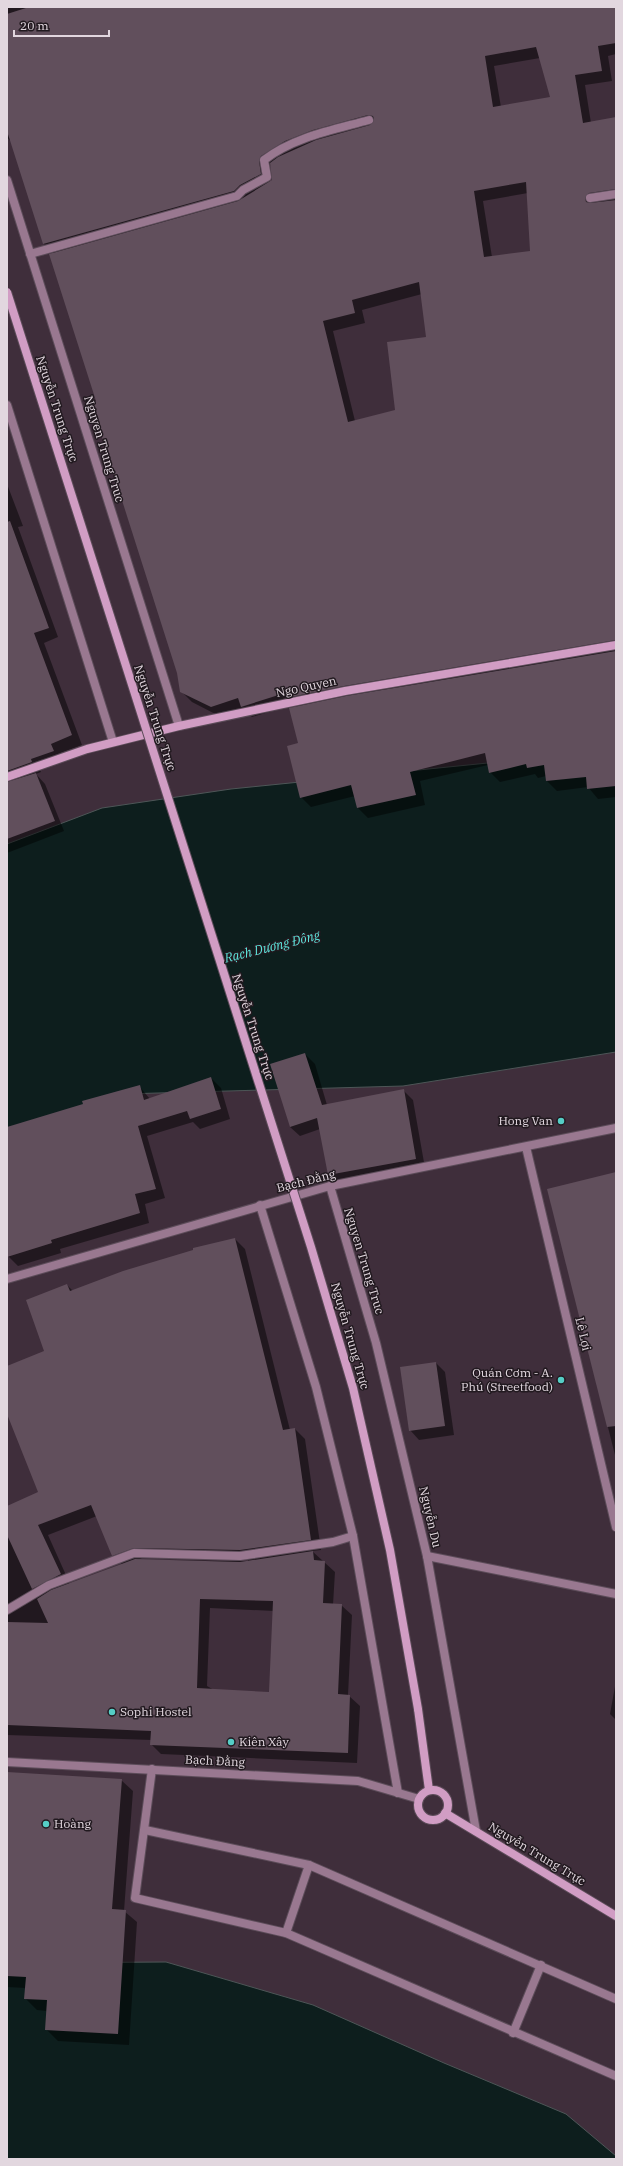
<svg xmlns="http://www.w3.org/2000/svg" width="623" height="2166" font-family="'IBM Plex Serif',serif">
<style>
.water{fill:#0d1e1d;stroke:#4d5657}
.shadow{fill:#0007;fill-rule:evenodd}
.building{fill:#614f5c;fill-rule:evenodd}
.lines{fill:none;stroke-linecap:round;stroke-linejoin:round}
.lane-casing{stroke:#5c4c59;stroke-width:10}
.street-casing{stroke:#5c4c59;stroke-width:10}
.secondary-casing{stroke:#5c4c59;stroke-width:10}
.lane{stroke:#997890;stroke-width:8}
.street{stroke:#997890;stroke-width:8}
.secondary{stroke:#d19dc4;stroke-width:8}
.secondary-bridge-casing{stroke:#5c4c59;stroke-width:10;stroke-linecap:butt}
.secondary-bridge{stroke:#d19dc4;stroke-width:8}
.poi-dot{fill:#55cec6;stroke:#21191f;stroke-width:1.5}
.labels{text-anchor:middle;stroke-width:3;stroke-linejoin:round;paint-order:stroke}
.street-label{font-size:12px;fill:#e2d7df;stroke:#21191f}
.poi-label{font-size:12px;fill:#e2d7df;stroke:#21191f;text-anchor:start}
.water-label{font-size:13px;font-style:italic;fill:#5de5dc;stroke:#21191f}
</style>
<rect width="100%" height="100%" fill="#3f2e3b"/>
<g class="water">
<path d="M616 750V1052L403 1086 123 1094 7 1134V844L102 808 231 789Z"/>
<path d="M166 1962 313 2005 444 2063 566 2114 616 2156V2159H7V1963Z"/>
</g>
<g class="shadow">
<path d="M7 7H616V54L608 56 612 81 585 85 591 123 616 118V797L598 799 588 787 557 791 547 781 546 776 538 778 535 774 500 782 490 772 488 765 420 781 425 805 368 818 358 808 355 796 311 807 301 797 298 708 294 704 252 717 245 709 221 717 192 702 181 691 178 673 54 254 44 244 12 142 7 138ZM540 58 551 98 501 107 494 66ZM271 164 273 180 270 182 268 171ZM528 193 531 252 492 257 483 201ZM422 294 427 338 396 411 355 421 333 331 365 323 362 310Z"/>
<path d="M7 484 23 526 18 527 58 637 44 643 82 745 60 753 63 761 40 769 41 772 36 774 45 784 64 831 7 853Z"/>
<path d="M305 1054 315 1064 327 1105 403 1090 413 1100 425 1168 338 1184 329 1175 320 1129 300 1136 290 1127Z"/>
<path d="M211 1078 221 1088 230 1119 200 1129 193 1122 147 1136 165 1198 145 1204 149 1223 60 1249 61 1253 18 1266 8 1256 7 1128 84 1105 139 1086 150 1099Z"/>
<path d="M616 1175V1459L548 1190Z"/>
<path d="M235 1239 245 1249 290 1430 295 1429 305 1439 321 1550 312 1551 335 1572 333 1605H341L352 1615 348 1695 360 1706 357 1763 161 1754 151 1744V1740L7 1735V1507L39 1493 7 1411V1367L45 1352 67 1285 73 1291ZM97 1516 112 1555 122 1564 70 1584 48 1535ZM144 1557 248 1560V1561L138 1560ZM210 1608 274 1611 270 1693 214 1690 207 1686Z"/>
<path d="M436 1363 445 1372 454 1435 419 1440 410 1430Z"/>
<path d="M616 1681V1720L610 1714Z"/>
<path d="M7 1774 121 1780 133 1791 124 1911 137 1922 129 2045 58 2041 46 2029 47 2011 37 2010 25 1998 26 1988 7 1987Z"/>
</g>
<g class="building">
<path d="M29 7H616V43L598 46 602 71 575 75 583 123 616 117V189L589 193 585 198 586 202 590 203 616 200V640L344 686 286 698 285 693 241 707 238 698 211 707 180 692 177 673 91 403 96 401 49 254 238 201 272 180 270 163 278 157 316 140 370 125 374 119 373 116 368 115 313 130 285 141 261 156 259 161 261 174 240 185 234 191 43 244 7 131V14ZM536 47 550 97 493 107 485 56ZM526 182 530 251 484 257 474 191ZM419 282 426 337 387 342 395 410 348 422 323 321 355 313 352 300Z"/>
<path d="M10 521 49 628 34 633 72 735 51 744 54 751 31 759 32 762 7 771V522Z"/>
<path d="M616 651V786L587 789 586 777 546 781 544 765 527 768 526 764 489 773 485 753 410 772 416 795 357 808 351 785 300 798 287 746 298 743 289 708 346 696Z"/>
<path d="M36 773 55 821 7 839V782Z"/>
<path d="M305 1053 322 1105 404 1089 416 1159 328 1175 317 1118 290 1127 270 1064Z"/>
<path d="M211 1077 221 1109 190 1119 187 1111 138 1126 156 1189 135 1194 140 1213 51 1240 52 1243 7 1257V1127L83 1104 82 1101 140 1085 144 1100Z"/>
<path d="M616 1172V1426L607 1427 547 1189Z"/>
<path d="M235 1238 283 1430 295 1428 311 1540 240 1550 134 1548 112 1556 91 1505 38 1525 61 1574 32 1589 7 1535V1506L38 1492 7 1414V1366L44 1351 26 1300 67 1284 70 1291 123 1271 193 1250V1248Z"/>
<path d="M436 1362 445 1426 409 1431 400 1367Z"/>
<path d="M313 1551 314 1560 325 1561 323 1603 342 1604 338 1694 350 1695 348 1753 150 1745 151 1731 7 1725V1622L48 1623 37 1599 51 1590 135 1559 240 1562ZM200 1599 273 1601 269 1692 197 1688Z"/>
<path d="M7 1772 122 1779 112 1909 126 1910 118 2034 45 2030 47 2000 24 1999 26 1977 7 1976Z"/>
</g>
<g class="lines">
<defs>
<path id="lane" d="M7 1610 49 1585 134 1553 240 1556 333 1542 353 1536"/>
<g id="street">
<path d="M7 180 179 726"/>
<path d="M590 198 616 194"/>
<path d="M30 254 237 196 243 190 267 177 264 160C294 137 333 130 369 120"/>
<path d="M7 405 113 742"/>
<path d="M526 1147 616 1527"/>
<path d="M330 1186 376 1343 427 1556 476 1831"/>
<path d="M260 1205 316 1387 353 1536 398 1793"/>
<path d="M7 1279 330 1186 616 1128"/>
<path d="M427 1556 616 1594"/>
<path d="M7 1762 358 1781 419 1799"/>
<path d="M152 1769 135 1898 286 1933 616 2076"/>
<path d="M145 1830 309 1865 616 1999"/>
<path d="M286 1933 309 1865"/>
<path d="M513 2033 541 1965"/>
</g>
<g id="secondary">
<path d="M7 777 87 749 179 726 345 691 616 645"/>
<path d="M418 1709 429 1790"/>
<circle cx="433" cy="1805" r="15"/>
<path d="M445 1813 616 1916"/>
</g>
</defs>
<use href="#lane" class="lane-casing"/>
<use href="#street" class="street-casing"/>
<use href="#secondary" class="secondary-casing"/>
<use href="#lane" class="lane"/>
<use href="#street" class="street"/>
<use href="#secondary" class="secondary"/>
<defs>
<path id="secondary-bridge" d="M7 292 311 1247 353 1388 390 1550 418 1709"/>
</defs>
<use href="#secondary-bridge" class="secondary-bridge-casing"/>
<use href="#secondary-bridge" class="secondary-bridge"/>
</g>
<g class="poi-dot">
<circle cx="561" cy="1121" r="4"/>
<circle cx="561" cy="1380" r="4"/>
<circle cx="112" cy="1712" r="4"/>
<circle cx="231" cy="1742" r="4"/>
<circle cx="46" cy="1824" r="4"/>
</g>
<g class="labels">
<g class="street-label">
<text transform="translate(57 409) rotate(72)" y="4">Nguyễn Trung Trực</text>
<text transform="translate(104 449) rotate(73)" y="4">Nguyen Trung Truc</text>
<text transform="translate(306 687) rotate(-12)" y="4">Ngo Quyen</text>
<text transform="translate(155 718) rotate(72)" y="4">Nguyễn Trung Trực</text>
<text transform="translate(253 1027) rotate(72)" y="4">Nguyễn Trung Trực</text>
<text transform="translate(306 1181) rotate(-14)" y="4">Bạch Đằng</text>
<text transform="translate(364 1261) rotate(73)" y="4">Nguyen Trung Truc</text>
<text transform="translate(583 1334) rotate(77)" y="4">Lê Lợi</text>
<text transform="translate(350 1336) rotate(74)" y="4">Nguyễn Trung Trực</text>
<text transform="translate(430 1517) rotate(77)" y="4">Nguyễn Du</text>
<text transform="translate(215 1761) rotate(3)" y="4">Bạch Đằng</text>
<text transform="translate(537 1854) rotate(31)" y="4">Nguyễn Trung Trực</text>
</g>
<g class="poi-label">
<text x="553" y="1125" text-anchor="end">Hong Van</text>
<text x="553" y="1377" text-anchor="end">Quán Cơm - A.<tspan x="553" dy="14">Phú (Streetfood)</tspan></text>
<text x="120" y="1716">Sophi Hostel</text>
<text x="239" y="1746">Kiên Xây</text>
<text x="54" y="1828">Hoàng</text>
</g>
<g class="water-label">
<text transform="translate(272 946) rotate(-14)" y="5">Rạch Dương Đông</text>
</g>
</g>
<rect width="623" height="2166" fill="none" stroke="#e2d7df" stroke-width="16"/>
<path d="M14 30v6h95v-6" fill="none" stroke="#e2d7df" stroke-width="2"/>
<text x="20" y="30" font-size="12" fill="#e2d7df" stroke="#21191f" stroke-width="3" paint-order="stroke">20 m</text>
</svg>
